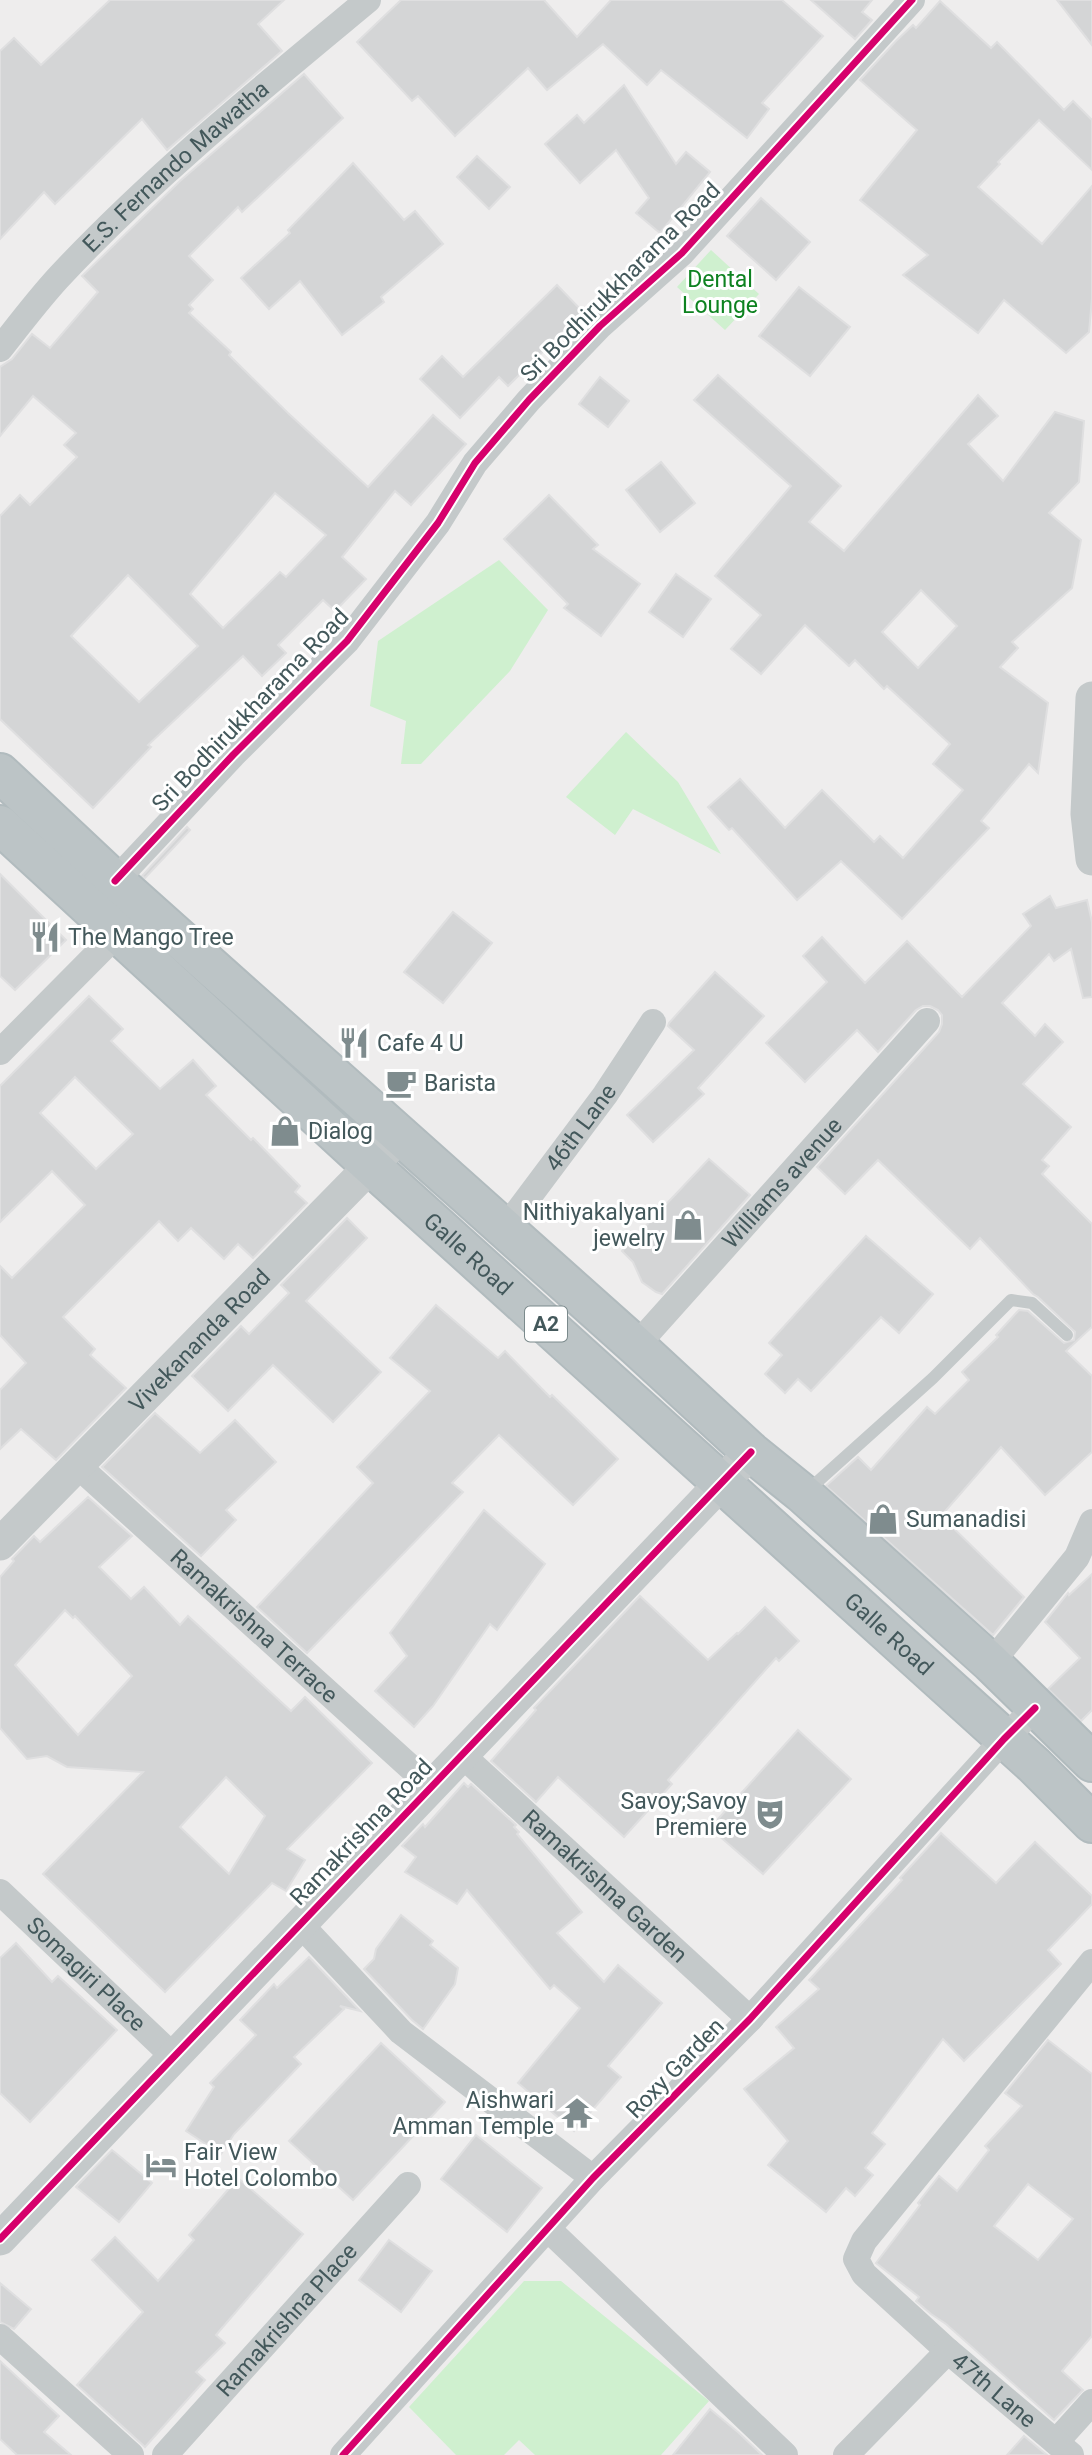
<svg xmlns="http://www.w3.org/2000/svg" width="1092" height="2455" font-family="Roboto,sans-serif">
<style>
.green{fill:#cff0cf}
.building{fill:#d4d5d6;stroke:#dfdfe0;stroke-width:2;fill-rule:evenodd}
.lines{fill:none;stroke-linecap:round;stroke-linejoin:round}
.trunk-casing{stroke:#b1bbbe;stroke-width:42}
.service{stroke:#c4c9ca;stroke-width:12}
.minor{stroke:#c4c9ca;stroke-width:26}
.tertiary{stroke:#c4c9ca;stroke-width:33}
.trunk{stroke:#bcc4c6;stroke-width:38}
.cycleway-casing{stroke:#fff;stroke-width:11}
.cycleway{stroke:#d6006c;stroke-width:7}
.labels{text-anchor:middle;stroke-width:6;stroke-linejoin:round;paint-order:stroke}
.shield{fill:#fff;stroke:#7b8a8c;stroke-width:2}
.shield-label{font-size:21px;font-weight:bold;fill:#43585b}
.street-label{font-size:23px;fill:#43585b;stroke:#fff}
.park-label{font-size:23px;fill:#0e8220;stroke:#fff}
.poi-label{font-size:23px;fill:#43585b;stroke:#fff;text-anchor:start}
</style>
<rect width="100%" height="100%" fill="#eeeded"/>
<g class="green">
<path d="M711 250 759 294 725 330 677 287Z"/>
<path d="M499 560 548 610 510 671 421 764H401L406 721 370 706 378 641Z"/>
<path d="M626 732 678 782 721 854 633 809 615 835 566 797Z"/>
<path d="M524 2281H561L709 2401 661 2455H535L519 2440 504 2455H456L409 2407Z"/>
</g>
<g class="building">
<path d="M110 0H284L258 24 282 51 167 150 142 119 55 204 44 192 0 239V51L14 38 41 65Z"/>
<path d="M401 0H544L577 37 611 0H782L823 36 762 103 769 109 747 138 661 70 647 85 603 44 547 90 528 68 455 136 418 96 412 101 357 42Z"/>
<path d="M811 0H872L862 12 872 20 855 39Z"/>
<path d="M1057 0H1092V45Z"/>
<path d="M940 1 991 48 997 42 1064 110 1073 101 1092 120V170L1039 120 998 162 1000 164 978 187 1042 244 1092 186V298L1089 332 1066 353 1004 300 978 333 903 275 928 255 860 200 917 130 860 80 896 41 913 25 916 28Z"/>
<path d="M304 74 343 118 242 212 238 207 189 256 213 280 189 305 193 309 189 313 231 352 229 355 288 413 368 487 433 415 466 444 411 505 395 491 342 557 366 579 335 611 323 600 278 645 286 653 262 676 243 656 148 745 151 747 93 808 0 719V516L20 495 30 505 77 457 64 445 76 433 33 396 0 436V367L12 359 32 334 50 348 98 292 82 276 180 181ZM275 493 326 535 286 577 280 572 223 628 190 594ZM128 575 198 646 139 702 71 636Z"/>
<path d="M624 85 676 164 686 152 710 172 660 233 636 213 649 198 616 150 580 183 545 144 577 115 584 123Z"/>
<path d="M477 156 510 187 489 209 457 177Z"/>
<path d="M353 163 404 220 415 211 443 244 381 297 384 302 342 335 300 281 269 309 241 278 290 233 288 230Z"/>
<path d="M761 198 810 242 776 280 727 236Z"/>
<path d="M557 285 583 312 508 386 499 377 460 418 420 379 442 356 463 377Z"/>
<path d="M799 287 850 327 810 376 759 336Z"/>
<path d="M718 375 841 486 809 522 844 551 978 395 998 416 968 444 1003 481 1055 412 1084 421 1079 482 1049 513 1081 540 1072 588 1012 642 1018 648 1000 667 1048 703 1038 773 1029 764 981 821 989 828 902 919 841 861 797 900 732 828 729 830 708 807 740 779 785 828 822 790 874 842 880 836 903 858 963 790 933 764 950 744 887 686 884 689 855 660 849 666 805 625 761 674 731 649 761 615 715 576 791 486 694 400ZM921 590 957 626 918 668 882 632Z"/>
<path d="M600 377 629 401 608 427 579 404Z"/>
<path d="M661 462 695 503 660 532 626 490Z"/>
<path d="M549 495 598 545 593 549 640 584 601 636 564 608 568 604 504 539Z"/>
<path d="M676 574 711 599 683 637 649 612Z"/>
<path d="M187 827 190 830 145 878 142 876Z"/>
<path d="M0 874 66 940 15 990 0 976Z"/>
<path d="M1050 896 1056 908 1087 900 1092 922V997L1083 998 1071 949 1054 961 1049 954 1002 1003 1035 1036 1045 1024 1063 1042 1023 1084 1071 1127 1042 1160 1049 1166 1042 1174 1092 1224V1327L1066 1351 1092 1376V1452L1045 1495 1001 1447 941 1516 1024 1597 993 1635 826 1486 858 1457 871 1470 927 1407 935 1414 969 1380 962 1372 998 1337 996 1335 1019 1310 1028 1311 1064 1343 1074 1340 1075 1332 1038 1297 1033 1294 980 1238 970 1249 878 1160 845 1194 817 1167 939 1032 942 1024V1015L938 1010 930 1006H923L916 1010 878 1052 857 1030 805 1082 766 1043 827 982 803 956 822 937 865 983 907 941 962 997 1031 926 1023 914Z"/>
<path d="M453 912 492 943 443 1003 404 972Z"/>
<path d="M715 972 764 1016 698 1088 704 1094 653 1142 627 1115 694 1050 668 1026 669 1023Z"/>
<path d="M89 996 123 1029 111 1041 160 1089 193 1060 216 1086 206 1095 251 1140 253 1138 300 1186 295 1192 307 1203 253 1258 238 1244 224 1259 191 1228 178 1241 159 1221 63 1317 95 1349 90 1355 126 1388 56 1460 21 1429 0 1449V1390L26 1363 0 1335V1266L12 1278 85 1205 52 1171 0 1222V1086ZM75 1077 133 1134 96 1169 40 1113Z"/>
<path d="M709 1159 750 1195 662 1294 656 1292 642 1282 633 1262 622 1251Z"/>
<path d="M347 1218 367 1238 306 1301 381 1372 333 1422 273 1365 228 1411 192 1376 241 1326 249 1334 289 1293 281 1285Z"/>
<path d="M866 1236 933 1294 899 1333 881 1317 811 1391 798 1379 785 1393 765 1374 782 1355 769 1343Z"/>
<path d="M436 1305 498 1358 505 1351 550 1397 552 1395 618 1459 573 1505 499 1435 452 1483 463 1492 307 1653 257 1607 373 1483 357 1467 430 1391 390 1358Z"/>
<path d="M155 1413 200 1453 235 1420 276 1462 226 1510 236 1520 201 1556 102 1467Z"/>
<path d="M88 1497 132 1536 99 1567 131 1599 144 1587 180 1625 188 1616 291 1711 305 1697 372 1763 287 1849 305 1860 286 1891 272 1883 165 1992 43 1874 143 1772 67 1767 47 1756 27 1759 0 1728V1577L14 1561 12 1559 34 1536 40 1542ZM65 1610 73 1618 75 1616 132 1676 78 1735 15 1665ZM226 1777 265 1816 229 1874 180 1827Z"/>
<path d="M484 1510 545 1564 497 1630 490 1624 433 1706 414 1727 375 1691 407 1656 390 1633Z"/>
<path d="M1092 1574V1710L1081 1721 1048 1689 1080 1658 1045 1622 1068 1593 1069 1595Z"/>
<path d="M640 1596 708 1660 737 1633 738 1634 765 1607 799 1641 779 1661 776 1658 668 1780 672 1784 624 1837 558 1777 536 1802 491 1761 536 1710 534 1708Z"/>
<path d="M798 1730 851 1779 763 1874 710 1828Z"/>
<path d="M464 1783 468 1787 471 1784 516 1825 514 1827 519 1832 517 1834 582 1912 557 1933 604 1982 618 1965 662 2003 608 2066 621 2077 574 2131 518 2083 580 2008 554 1985 550 1989 467 1890 457 1904 405 1872 416 1857 402 1846 423 1824 425 1827Z"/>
<path d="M941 1833 996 1883 1035 1842 1092 1896V1904L1048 1950 1061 1964 964 2061 943 2039 872 2133 885 2144 865 2168 873 2175 855 2196 846 2188 826 2212 768 2165 788 2141 744 2089 794 2048 776 2027 819 1989 809 1980 902 1880 900 1878Z"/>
<path d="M401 1915 433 1941 430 1945 458 1968 455 1984 423 2029 412 2020 364 1969 374 1959 376 1949Z"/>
<path d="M16 1943 52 1982 58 1976 117 2030 30 2122 0 2093V1958Z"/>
<path d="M309 1957 360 2011 340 2006 344 2009 294 2057 301 2064 234 2134 221 2154 186 2131 214 2087 210 2083 256 2035 240 2020 274 1984 277 1988Z"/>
<path d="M1048 2040 1092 2074V2336L1062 2371 1083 2390 1054 2420 946 2324 931 2314 916 2301 919 2297 876 2263 920 2205 918 2203 939 2176 957 2191 989 2150 985 2146 1022 2106 1005 2093ZM1028 2184 1073 2219 1038 2260 994 2226Z"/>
<path d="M381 2043 445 2102 353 2200 289 2141Z"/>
<path d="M476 2135 542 2188 507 2232 441 2179Z"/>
<path d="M112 2150 152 2183 119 2222 76 2187Z"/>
<path d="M238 2178 303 2234 216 2335 225 2343 196 2372 205 2380 145 2447 77 2385 143 2312 92 2260 115 2237 158 2281 194 2240 189 2235Z"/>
<path d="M389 2240 432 2271 401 2312 359 2280Z"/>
<path d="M0 2283 31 2309 14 2329 0 2322Z"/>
<path d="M0 2361 59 2416 44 2432 71 2455H17L0 2439Z"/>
<path d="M710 2409 739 2433 762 2455H673Z"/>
<path d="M1024 2436 1047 2455H1007Z"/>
</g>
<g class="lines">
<defs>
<g id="trunk">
<path d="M0 773 115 881 636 1346 751 1452 803 1494 991 1663 1092 1762"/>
<path id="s10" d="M0 825 371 1166 1034 1765 1092 1823"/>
</g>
</defs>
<use href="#trunk" class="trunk-casing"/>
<path class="service" d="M806 1492 933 1378 1011 1300 1032 1303 1067 1335"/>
<g class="minor">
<path id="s1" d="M0 349C19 325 37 301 58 278 152 177 262 88 368 0"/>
<path d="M115 881 233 755 347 641 438 523 475 463 529 400 600 326 682 253 912 0"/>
<path d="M0 1052 117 934"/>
<path id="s2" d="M504 1230 605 1095 653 1022"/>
<path id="s3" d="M636 1346 927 1021"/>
<path id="s4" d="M78 1466 431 1786"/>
<path d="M991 1663 1077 1557 1092 1522"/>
<path id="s5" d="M462 1755 750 2019"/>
<path id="s6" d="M0 1892 174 2057"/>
<path d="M300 1924 401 2032 593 2178"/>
<path d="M548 2229 785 2455"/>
<path d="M0 2337 131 2455"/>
<path d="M948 2351 864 2274 856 2259 864 2241 1092 1962"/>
<path d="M1056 2442 1092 2402"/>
<path id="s7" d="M165 2455 408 2185"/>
<path d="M343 2455 593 2178 750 2019 1004 1739 1035 1708"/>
<path id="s8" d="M846 2455 948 2351 1071 2455"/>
</g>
<g class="tertiary">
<path d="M1092 698 1087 814 1092 859"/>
<path id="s9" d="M0 1544 400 1136"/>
<path d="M0 2239 751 1452"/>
</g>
<use href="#trunk" class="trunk"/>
<defs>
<g id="cycleway">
<path d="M115 881 233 755 347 641 438 523 475 463 529 400 600 326 682 253 912 0"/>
<path d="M0 2239 751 1452"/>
<path d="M343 2455 593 2178 750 2019 1004 1739 1035 1708"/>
</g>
</defs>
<use href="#cycleway" class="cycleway-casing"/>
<use href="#cycleway" class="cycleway"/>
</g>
<defs>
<symbol id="restaurant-bare" viewBox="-9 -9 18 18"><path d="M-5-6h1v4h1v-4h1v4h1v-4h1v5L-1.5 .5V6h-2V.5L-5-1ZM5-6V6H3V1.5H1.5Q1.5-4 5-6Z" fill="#7f8c8e" stroke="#fff" stroke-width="2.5" paint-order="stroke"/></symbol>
<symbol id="cafe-bare" viewBox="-9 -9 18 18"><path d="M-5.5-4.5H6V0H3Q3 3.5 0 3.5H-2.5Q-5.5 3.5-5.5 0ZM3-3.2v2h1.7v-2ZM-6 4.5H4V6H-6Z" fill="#7f8c8e" stroke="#fff" stroke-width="2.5" paint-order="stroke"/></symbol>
<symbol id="shop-bare" viewBox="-9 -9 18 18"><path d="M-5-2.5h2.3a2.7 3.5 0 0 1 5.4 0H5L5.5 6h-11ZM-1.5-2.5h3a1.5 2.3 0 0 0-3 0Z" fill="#7f8c8e" stroke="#fff" stroke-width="2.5" paint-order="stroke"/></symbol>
<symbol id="theatre-bare" viewBox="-9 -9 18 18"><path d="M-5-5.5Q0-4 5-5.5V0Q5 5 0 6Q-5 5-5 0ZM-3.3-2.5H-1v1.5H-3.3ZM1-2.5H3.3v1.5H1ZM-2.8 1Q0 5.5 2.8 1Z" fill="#7f8c8e" stroke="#fff" stroke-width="2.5" paint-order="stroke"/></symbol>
<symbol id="temple-bare" viewBox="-9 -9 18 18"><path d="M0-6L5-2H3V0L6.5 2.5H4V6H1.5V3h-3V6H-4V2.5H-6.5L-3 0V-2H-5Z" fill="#7f8c8e" stroke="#fff" stroke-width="2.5" paint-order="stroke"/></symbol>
<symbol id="hotel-bare" viewBox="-9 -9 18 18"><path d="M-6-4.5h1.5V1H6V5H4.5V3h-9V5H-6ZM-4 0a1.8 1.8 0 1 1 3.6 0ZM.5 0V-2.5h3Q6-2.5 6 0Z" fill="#7f8c8e" stroke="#fff" stroke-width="2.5" paint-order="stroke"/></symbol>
</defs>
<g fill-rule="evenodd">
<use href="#restaurant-bare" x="23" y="915" width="44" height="44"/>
<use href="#restaurant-bare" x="332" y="1021" width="44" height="44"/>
<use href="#cafe-bare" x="379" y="1061" width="44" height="44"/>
<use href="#shop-bare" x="263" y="1109" width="44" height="44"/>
<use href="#shop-bare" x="666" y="1203" width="44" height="44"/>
<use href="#shop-bare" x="861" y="1497" width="44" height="44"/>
<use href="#theatre-bare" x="748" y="1792" width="44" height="44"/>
<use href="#temple-bare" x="555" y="2091" width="44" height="44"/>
<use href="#hotel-bare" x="139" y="2143" width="44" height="44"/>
</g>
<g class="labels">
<rect class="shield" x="525" y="1306.5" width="42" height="35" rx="5"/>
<g class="shield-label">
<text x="546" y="1331">A2</text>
</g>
<g class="street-label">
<text dy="8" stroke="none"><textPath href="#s1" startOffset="254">E.S. Fernando Mawatha</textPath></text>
<text transform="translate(620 282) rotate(-45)" y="8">Sri Bodhirukkharama Road</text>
<text transform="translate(250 710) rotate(-46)" y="8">Sri Bodhirukkharama Road</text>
<text dy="8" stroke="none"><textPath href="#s2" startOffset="128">46th Lane</textPath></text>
<text dy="8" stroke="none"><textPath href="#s3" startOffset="219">Williams avenue</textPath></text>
<text dy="8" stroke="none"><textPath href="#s10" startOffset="635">Galle Road</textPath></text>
<text dy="8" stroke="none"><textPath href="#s9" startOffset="285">Vivekananda Road</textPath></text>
<text dy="8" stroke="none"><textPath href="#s4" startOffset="238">Ramakrishna Terrace</textPath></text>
<text dy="8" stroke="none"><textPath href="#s10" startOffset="1202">Galle Road</textPath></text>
<text transform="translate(361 1832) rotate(-46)" y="8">Ramakrishna Road</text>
<text dy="8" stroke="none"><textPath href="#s5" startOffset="194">Ramakrishna Garden</textPath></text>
<text dy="8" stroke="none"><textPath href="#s6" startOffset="119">Somagiri Place</textPath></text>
<text transform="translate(675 2068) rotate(-46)" y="8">Roxy Garden</text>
<text dy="8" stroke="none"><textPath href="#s7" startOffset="182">Ramakrishna Place</textPath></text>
<text dy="8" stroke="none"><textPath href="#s8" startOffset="206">47th Lane</textPath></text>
</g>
<g class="park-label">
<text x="720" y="287">Dental<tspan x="720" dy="26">Lounge</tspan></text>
</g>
<g class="poi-label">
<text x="68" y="945">The Mango Tree</text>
<text x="377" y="1051">Cafe 4 U</text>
<text x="424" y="1091">Barista</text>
<text x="308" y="1139">Dialog</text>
<text x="665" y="1220" text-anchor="end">Nithiyakalyani<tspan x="665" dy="26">jewelry</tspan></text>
<text x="906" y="1527">Sumanadisi</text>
<text x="747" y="1809" text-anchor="end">Savoy;Savoy<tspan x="747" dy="26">Premiere</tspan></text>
<text x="554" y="2108" text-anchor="end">Aishwari<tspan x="554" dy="26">Amman Temple</tspan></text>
<text x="184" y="2160">Fair View<tspan x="184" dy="26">Hotel Colombo</tspan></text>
</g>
</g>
</svg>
